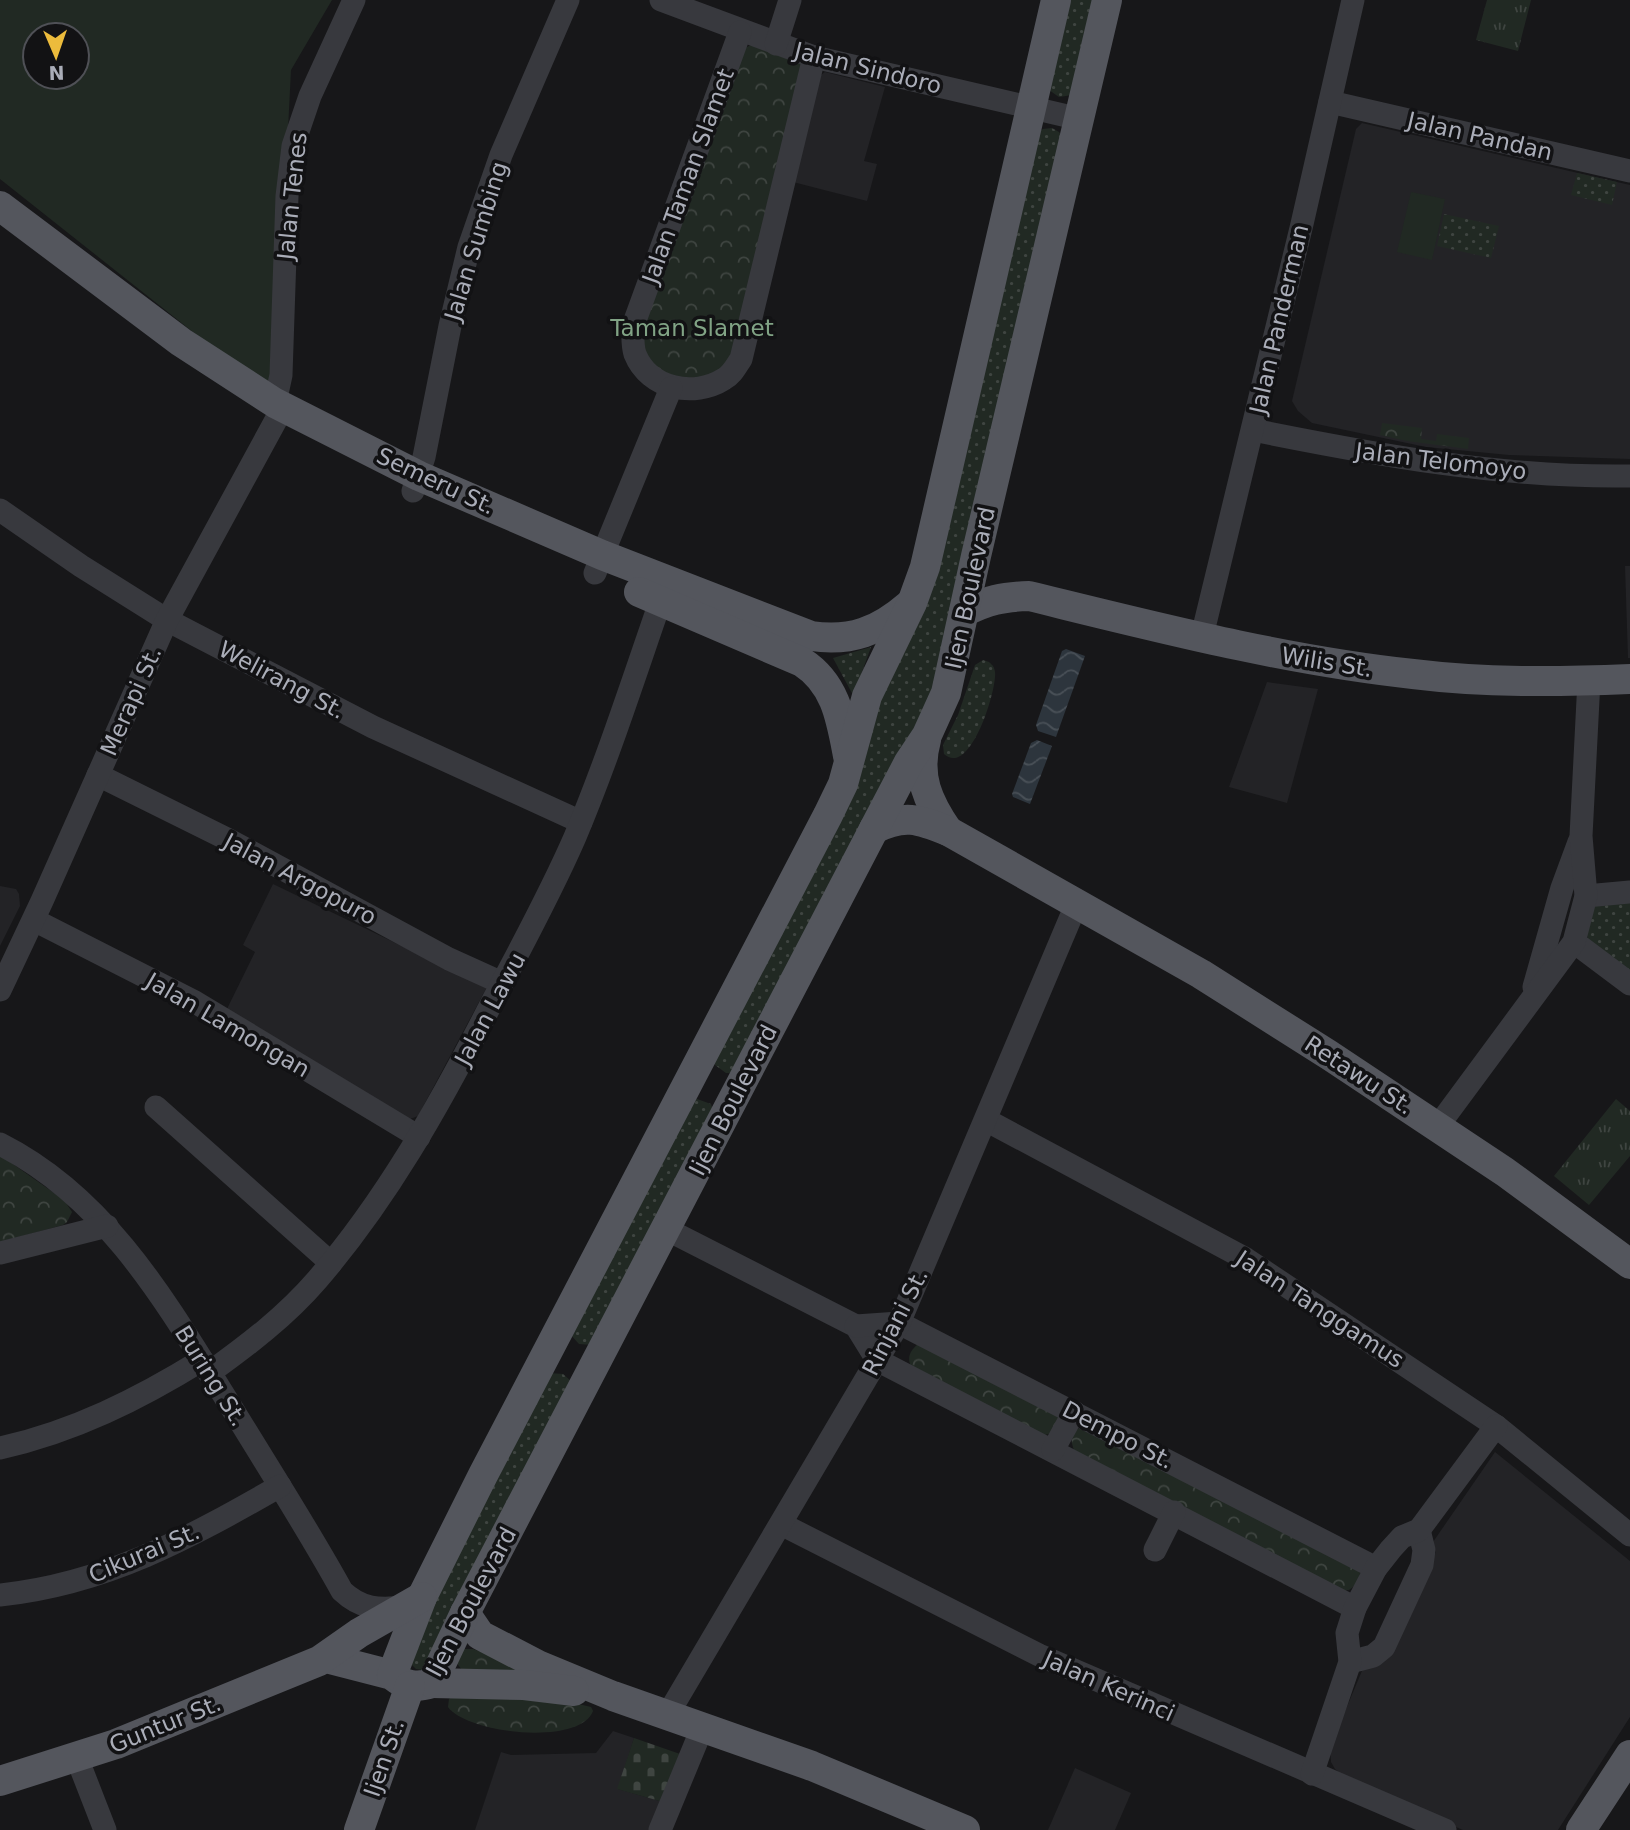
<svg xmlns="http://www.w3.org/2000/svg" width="1630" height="1830" font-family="'DejaVu Sans',sans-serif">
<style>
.built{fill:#232326}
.grass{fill:url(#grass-tufts)}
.cemetery{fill:url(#cemetery-stones)}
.park{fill:url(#park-crowns)}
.garden{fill:url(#garden-dots)}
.pitch{fill:#212923;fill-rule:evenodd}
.water{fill:url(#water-waves)}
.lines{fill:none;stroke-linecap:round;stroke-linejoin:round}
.minor{stroke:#38393e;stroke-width:23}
.major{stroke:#54565d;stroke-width:30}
.labels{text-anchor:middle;stroke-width:7;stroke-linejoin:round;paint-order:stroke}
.street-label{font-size:23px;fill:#aaadb8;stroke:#121214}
.park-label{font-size:23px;fill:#81a385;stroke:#121214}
</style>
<defs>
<pattern id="grass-tufts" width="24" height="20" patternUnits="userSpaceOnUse" patternTransform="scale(1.75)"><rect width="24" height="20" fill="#212923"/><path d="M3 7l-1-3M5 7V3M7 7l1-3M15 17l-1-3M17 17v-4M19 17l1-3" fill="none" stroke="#3f4541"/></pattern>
<pattern id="cemetery-stones" width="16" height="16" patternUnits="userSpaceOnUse" patternTransform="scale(1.75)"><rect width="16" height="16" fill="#212923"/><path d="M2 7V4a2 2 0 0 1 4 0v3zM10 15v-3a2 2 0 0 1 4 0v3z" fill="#3f4541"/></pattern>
<pattern id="park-crowns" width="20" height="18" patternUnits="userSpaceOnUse" patternTransform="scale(1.75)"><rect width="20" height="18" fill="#212923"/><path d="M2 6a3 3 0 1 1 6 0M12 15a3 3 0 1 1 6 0" fill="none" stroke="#3f4541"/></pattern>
<pattern id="garden-dots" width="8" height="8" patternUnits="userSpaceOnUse" patternTransform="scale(1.75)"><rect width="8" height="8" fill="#212923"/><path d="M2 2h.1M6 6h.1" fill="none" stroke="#3f4541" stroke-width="1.8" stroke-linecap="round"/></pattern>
<pattern id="water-waves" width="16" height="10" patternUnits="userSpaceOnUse" patternTransform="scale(1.75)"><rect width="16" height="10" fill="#2d353d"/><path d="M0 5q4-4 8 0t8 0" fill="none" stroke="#495057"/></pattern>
</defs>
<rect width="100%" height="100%" fill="#171719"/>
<g class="built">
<path d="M825 72 885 87 864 161 877 164 867 201 793 182 817 78Z"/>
<path d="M1362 123 1630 185V459L1509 455 1426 447 1312 423 1298 411 1292 401 1356 129Z"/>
<path d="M1625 566H1630V658H1628Z"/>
<path d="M1267 682 1318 689 1287 803 1229 787Z"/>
<path d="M273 884 487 987 418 1116 410 1119 224 1015 255 952 243 945Z"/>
<path d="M0 886 16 889 19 894 20 906 0 946Z"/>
<path d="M1495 1452 1630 1561V1717L1558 1830H1463L1346 1779 1335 1769 1331 1762 1330 1747 1364 1666 1390 1656 1436 1552 1433 1542Z"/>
<path d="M613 1731 634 1738 618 1789 663 1802 651 1830H475L501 1752 511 1755 596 1753Z"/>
<path d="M1075 1768 1131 1793 1115 1830H1048Z"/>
</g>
<g class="grass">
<path d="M1487 0H1531L1518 51 1476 40Z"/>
<path d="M1616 1099 1630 1111V1156L1589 1205 1554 1176Z"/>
</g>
<path class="cemetery" d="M634 1738 680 1754 663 1802 617 1789Z"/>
<g class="park">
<path d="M751 45 802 63 735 353C732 357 729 363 725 366 701 386 660 384 645 353 642 346 642 335 641 326L743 49Z"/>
<path d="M1382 423 1422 428 1421 439 1436 441 1437 434 1469 438 1468 449 1407 441 1380 435Z"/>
<path d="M0 1155 64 1200 72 1212 67 1222 63 1225 0 1242Z"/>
<path d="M918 1344 1058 1415 1059 1421 1049 1434 1044 1435 912 1368C906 1358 910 1351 918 1344Z"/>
<path d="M1079 1428 1357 1568 1360 1573 1357 1584 1349 1590 1342 1591 1075 1453C1071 1442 1069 1436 1079 1428Z"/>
<path d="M464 1649H473L545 1676 462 1670 456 1662Z"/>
<path d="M455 1693 574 1703 591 1707 593 1711C580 1746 468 1734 448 1707L449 1699Z"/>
</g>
<g class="garden">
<path d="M1065 0H1100L1072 95 1059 97 1049 90Z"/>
<path d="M1052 128 1059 132 1063 138 945 675 734 1073H726L715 1065 714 1056 844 799 1035 134 1043 129Z"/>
<path d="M1577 173 1617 182 1612 205 1571 195Z"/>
<path d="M1444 214 1499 226 1491 258 1437 246Z"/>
<path d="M871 647 854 694 853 695 833 658Z"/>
<path d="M983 660 989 662C993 666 994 666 995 672 997 690 970 778 944 754L943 745 958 715 975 665Z"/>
<path d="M1630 899V975L1589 944 1585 927 1597 902Z"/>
<path d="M697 1099 711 1104 714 1114 592 1345 579 1344 570 1334 691 1101Z"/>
<path d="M549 1373 563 1374 572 1382 423 1670 416 1669 409 1662 429 1597Z"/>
</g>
<g class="pitch">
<path d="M0 0H332L291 70 276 369 271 381 256 382 0 179ZM35 35H77V77H35Z"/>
<path d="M1411 192 1445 199 1432 260 1397 252Z"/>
</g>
<g class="water">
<path d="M1066 649 1085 656 1056 737 1038 731 1036 725 1062 651Z"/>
<path d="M1037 740 1052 746 1030 804 1013 797 1012 794 1031 743Z"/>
</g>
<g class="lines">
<g class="minor">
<path d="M661 0 814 57 1080 119"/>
<path d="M740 32 633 326C633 335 632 345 635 354 649 389 694 398 724 379 732 375 736 366 741 359L814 57"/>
<path d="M776 44 790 0"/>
<path d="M1330 102 1630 171"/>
<path d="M275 403 281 375 287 196 293 146 310 96 354 0"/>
<path d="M1253 430C1377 455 1503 478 1630 476"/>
<path d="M413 491 424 457 450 326 469 247 501 155 568 0"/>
<path d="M0 510 81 566 167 620 373 727 581 822"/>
<path d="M595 573 671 388"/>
<path d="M1202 636 1302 224 1353 0"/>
<path d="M98 775 229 840 449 959 502 983"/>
<path d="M1586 896 1630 892"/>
<path d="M34 920 195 1002 419 1137"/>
<path d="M1574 942 1630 984"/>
<path d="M1534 987 1562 888 1579 842"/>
<path d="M0 990 42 901 167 620 276 420"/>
<path d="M156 1107 331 1263"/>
<path d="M986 1120 1246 1259 1496 1426 1630 1535"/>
<path d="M1438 1126 1574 942 1586 896 1581 836 1589 680"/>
<path d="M0 1144C111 1200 171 1311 235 1413 271 1472 309 1531 342 1591 361 1609 379 1610 403 1607"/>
<path d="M666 1229 856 1326 877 1360 1355 1608"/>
<path d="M0 1253 107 1226"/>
<path d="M856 1326 899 1323 1376 1568"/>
<path d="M209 1373C248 1345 286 1316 317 1280 386 1200 439 1106 487 1012 517 954 549 897 575 837 609 756 636 671 665 588"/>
<path d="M0 1448C73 1432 139 1399 202 1360"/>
<path d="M1053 1450 1074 1412"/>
<path d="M781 1524 1039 1655 1445 1830"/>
<path d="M1155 1550 1174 1512"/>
<path d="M0 1595C106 1584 189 1538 280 1486"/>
<path d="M1350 1662 1373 1656 1384 1647 1422 1565 1424 1550 1419 1530"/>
<path d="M668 1714 899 1323 1076 905"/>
<path d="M77 1758 105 1830"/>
<path d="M1312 1774 1350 1662 1347 1633 1355 1608 1376 1568 1391 1549 1402 1537 1419 1530 1496 1426"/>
<path d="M660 1830 703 1726"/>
</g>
<g class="major">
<path d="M0 206 181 342 275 403 419 476 602 555 811 636C851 642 879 631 909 605"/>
<path d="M639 592 802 662C836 684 841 719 848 756"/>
<path d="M964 612C988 600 1002 597 1029 596 1156 627 1283 660 1413 674 1485 683 1558 682 1630 679"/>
<path d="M926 740C916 776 928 802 948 831"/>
<path d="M874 829C904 814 918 819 948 831L1201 974 1329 1055 1505 1172 1630 1264"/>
<path d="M465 1613 480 1635 538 1665 613 1696 812 1766 965 1830"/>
<path d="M326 1658 392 1675C404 1686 417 1688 432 1683L465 1613 874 829 909 762 927 735 946 693 976 556 1107 0"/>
<path d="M392 1675 422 1597 483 1475 828 815 843 784 867 696 912 603 925 567 1056 0"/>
<path d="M432 1683 524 1685 574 1691"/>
<path d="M0 1781 116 1744 319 1661 359 1633 422 1597"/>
<path d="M359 1830 410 1686"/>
<path d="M1581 1830 1630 1755"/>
</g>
</g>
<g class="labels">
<g class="street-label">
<text transform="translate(868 68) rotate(14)" y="8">Jalan Sindoro</text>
<text transform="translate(1480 136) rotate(13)" y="8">Jalan Pandan</text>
<text transform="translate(688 176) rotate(-70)" y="8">Jalan Taman Slamet</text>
<text transform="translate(292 196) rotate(-84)" y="8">Jalan Tenes</text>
<text transform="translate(476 241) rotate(-73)" y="8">Jalan Sumbing</text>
<text transform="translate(1279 319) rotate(-77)" y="8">Jalan Panderman</text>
<text transform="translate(1441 461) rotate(7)" y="8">Jalan Telomoyo</text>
<text transform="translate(436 481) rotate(25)" y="8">Semeru St.</text>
<text transform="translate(970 588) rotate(-78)" y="8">Ijen Boulevard</text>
<text transform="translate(1327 662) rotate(9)" y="8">Wilis St.</text>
<text transform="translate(282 680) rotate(28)" y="8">Welirang St.</text>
<text transform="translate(131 701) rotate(-66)" y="8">Merapi St.</text>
<text transform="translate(300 879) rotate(28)" y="8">Jalan Argopuro</text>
<text transform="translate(490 1009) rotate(-62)" y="8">Jalan Lawu</text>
<text transform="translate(228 1025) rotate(30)" y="8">Jalan Lamongan</text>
<text transform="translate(1359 1075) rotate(33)" y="8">Retawu St.</text>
<text transform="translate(733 1100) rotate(-63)" y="8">Ijen Boulevard</text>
<text transform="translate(1320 1309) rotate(33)" y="8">Jalan Tanggamus</text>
<text transform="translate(895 1322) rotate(-63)" y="8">Rinjani St.</text>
<text transform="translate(211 1376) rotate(58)" y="8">Buring St.</text>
<text transform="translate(1118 1435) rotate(27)" y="8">Dempo St.</text>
<text transform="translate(144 1553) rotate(-23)" y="8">Cikurai St.</text>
<text transform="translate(471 1602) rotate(-62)" y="8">Ijen Boulevard</text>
<text transform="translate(1109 1686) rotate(24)" y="8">Jalan Kerinci</text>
<text transform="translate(165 1724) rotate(-22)" y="8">Guntur St.</text>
<text transform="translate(384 1758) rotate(-71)" y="8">Ijen St.</text>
</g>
<g class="park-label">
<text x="692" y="336">Taman Slamet</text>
</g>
</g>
<g transform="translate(56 56) rotate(178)"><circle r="33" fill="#121214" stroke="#4f5056" stroke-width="2"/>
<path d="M0-5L12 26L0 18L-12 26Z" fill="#ecbb3c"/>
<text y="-10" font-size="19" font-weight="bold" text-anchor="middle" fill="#aaadb8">N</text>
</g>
</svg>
